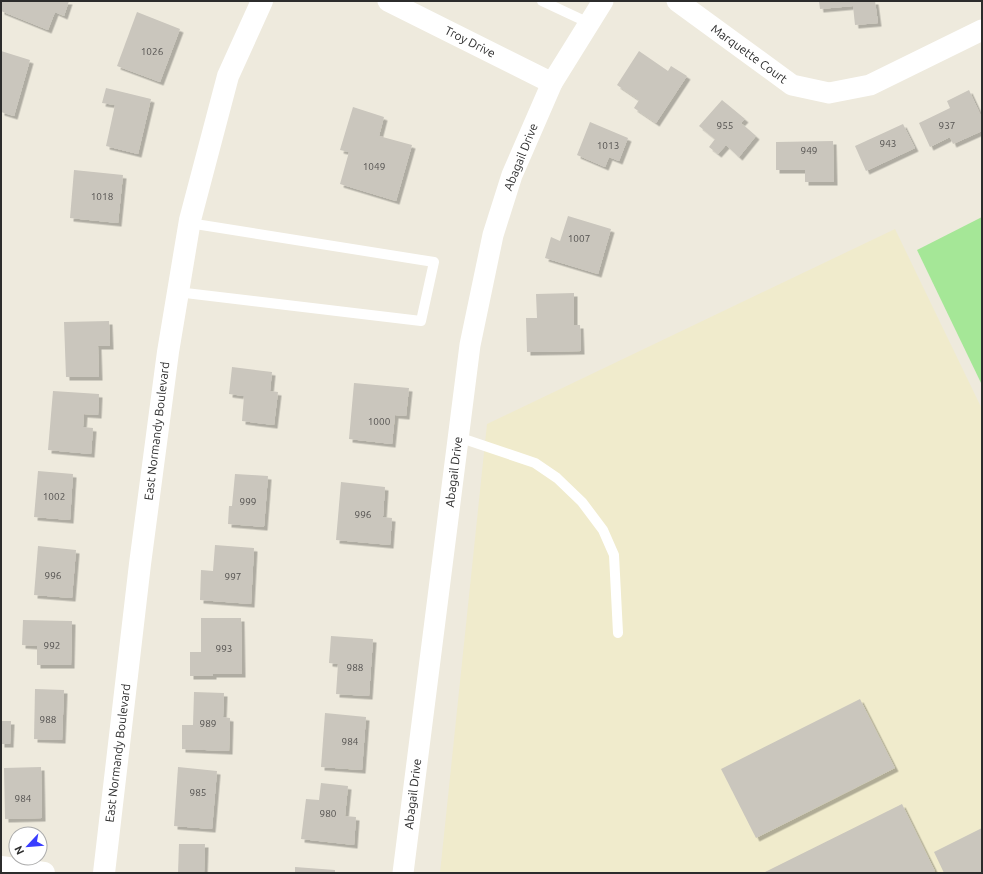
<svg xmlns="http://www.w3.org/2000/svg" width="983" height="874" font-family="Ubuntu,sans-serif">
<style>
.education{fill:#f0ebcc}
.green{fill:#a5e797}
.building{fill:#cac6bd;filter:url(#shadow)}
.lines{fill:none;stroke-linecap:round;stroke-linejoin:round}
.service{stroke:#fff;stroke-width:10}
.minor{stroke:#fff;stroke-width:21}
.tertiary{stroke:#fff;stroke-width:22}
.labels{text-anchor:middle;stroke-width:4;stroke-linejoin:round;paint-order:stroke}
.number-label{font-size:10px;fill:#545250}
.street-label{font-size:12px;fill:#2c2c2c;stroke:#fff}
</style>
<defs>
<filter id="shadow"><feDropShadow dx="3.5" dy="3.5" stdDeviation="0" flood-color="#0004"/></filter>
</defs>
<rect width="100%" height="100%" fill="#eeeadd"/>
<path class="education" d="M895 229 982 409V873H440L487 424Z"/>
<path class="green" d="M982 217V385L917 250Z"/>
<g class="building">
<path d="M1 1H69L64 16 55 12 48 30 1 11Z"/>
<path d="M819 1H875L878 23 855 25 853 6 820 9Z"/>
<path d="M137 12 180 29 160 82 117 66Z"/>
<path d="M1 51 30 60 14 116 1 112Z"/>
<path d="M639 51 668 71 671 66 687 76 656 123 634 108 639 100 617 85Z"/>
<path d="M106 88 151 99 138 154 106 146 115 105 102 103Z"/>
<path d="M969 90 982 118V131L953 144 950 137 930 147 919 123 950 108 947 101Z"/>
<path d="M722 100 745 119 741 123 756 136 739 157 726 145 718 154 709 147 715 139 699 126Z"/>
<path d="M353 107 384 117 379 136 412 145 396 201 340 184 349 152 340 150Z"/>
<path d="M590 122 628 138 619 161 609 157 605 167 577 155Z"/>
<path d="M903 124 915 148 866 171 855 146Z"/>
<path d="M833 141 834 182H805V170H776V142Z"/>
<path d="M74 170 123 175 118 223 70 218Z"/>
<path d="M568 216 611 229 598 274 545 258 551 237 560 241Z"/>
<path d="M574 293V325H580L581 351 527 352 526 318H537L536 294Z"/>
<path d="M109 321 110 346H98L99 377H66L64 322Z"/>
<path d="M232 367 272 372 270 391 278 392 274 425 242 421 244 396 229 394Z"/>
<path d="M354 383 409 388 406 416 395 415 392 444 349 439Z"/>
<path d="M53 391 99 394 98 415 84 414 83 427 93 428 91 454 48 450Z"/>
<path d="M38 471 73 474 70 520 34 517Z"/>
<path d="M235 474 268 476 264 527 228 524 229 506H232Z"/>
<path d="M341 482 385 487 383 517 392 518 390 545 336 540Z"/>
<path d="M215 545 254 548 251 604 200 600 201 570 213 571Z"/>
<path d="M38 546 76 550 72 598 34 595Z"/>
<path d="M201 618H241L242 674H213V676H190V652H201Z"/>
<path d="M23 620 72 621 71 665H37V646L22 645Z"/>
<path d="M331 636 373 639 369 696 336 694 338 664 329 663Z"/>
<path d="M35 689 64 690 62 740 34 739Z"/>
<path d="M194 692 224 693 223 717 230 718 229 751 182 749V725H193Z"/>
<path d="M860 699 895 768 756 838 721 769Z"/>
<path d="M325 713 366 717 362 770 321 767Z"/>
<path d="M1 721H11L10 744H1Z"/>
<path d="M41 767 42 818 5 819 4 768Z"/>
<path d="M178 767 217 771 212 829 174 826Z"/>
<path d="M321 783 348 786 345 816 356 817 354 845 301 839 306 799 319 800Z"/>
<path d="M902 804 935 871 932 873H763Z"/>
<path d="M982 828V873H944L934 852Z"/>
<path d="M179 844H205L204 873H178Z"/>
<path d="M295 867 335 870V873H295Z"/>
</g>
<g class="lines">
<g class="service">
<path d="M542 1 589 23"/>
<path d="M177 292 421 321 434 262 189 223"/>
<path d="M458 437 535 463 557 478 582 502 603 530 614 555 618 633"/>
</g>
<g class="minor">
<path d="M388 1 552 83"/>
<path d="M677 1 792 85 829 93 870 85 982 30"/>
<path d="M403 873 470 345 493 235 512 175 552 83 603 1"/>
</g>
<g class="tertiary">
<path d="M1 867 44 873"/>
<path d="M104 873 140 564 168 352 190 220 228 76 262 1"/>
</g>
</g>
<g class="labels">
<g class="number-label">
<text x="152" y="55">1026</text>
<text x="725" y="129">955</text>
<text x="947" y="129">937</text>
<text x="888" y="147">943</text>
<text x="608" y="149">1013</text>
<text x="809" y="154">949</text>
<text x="374" y="170">1049</text>
<text x="102" y="200">1018</text>
<text x="579" y="242">1007</text>
<text x="379" y="425">1000</text>
<text x="54" y="500">1002</text>
<text x="248" y="505">999</text>
<text x="363" y="518">996</text>
<text x="53" y="579">996</text>
<text x="233" y="580">997</text>
<text x="52" y="649">992</text>
<text x="224" y="652">993</text>
<text x="355" y="671">988</text>
<text x="48" y="723">988</text>
<text x="208" y="727">989</text>
<text x="350" y="745">984</text>
<text x="198" y="796">985</text>
<text x="23" y="802">984</text>
<text x="328" y="817">980</text>
</g>
<g class="street-label">
<text transform="translate(470 42) rotate(27)" y="4">Troy Drive</text>
<text transform="translate(749 54) rotate(36)" y="4">Marquette Court</text>
<text transform="translate(521 157) rotate(-68)" y="4">Abagail Drive</text>
<text transform="translate(157 431) rotate(-83)" y="4">East Normandy Boulevard</text>
<text transform="translate(454 472) rotate(-83)" y="4">Abagail Drive</text>
<text transform="translate(118 753) rotate(-83)" y="4">East Normandy Boulevard</text>
<text transform="translate(413 794) rotate(-83)" y="4">Abagail Drive</text>
</g>
</g>
<rect width="983" height="874" fill="none" stroke="#2c2c2c" stroke-width="4"/>
<g transform="translate(28 846) rotate(244)"><circle r="19" fill="#ffffff" stroke="#ababab"/>
<path d="M0-3L7 15L0 10L-7 15Z" fill="#393dff"/>
<text y="-6" font-size="11" font-weight="bold" text-anchor="middle" fill="#2c2c2c">N</text>
</g>
</svg>
